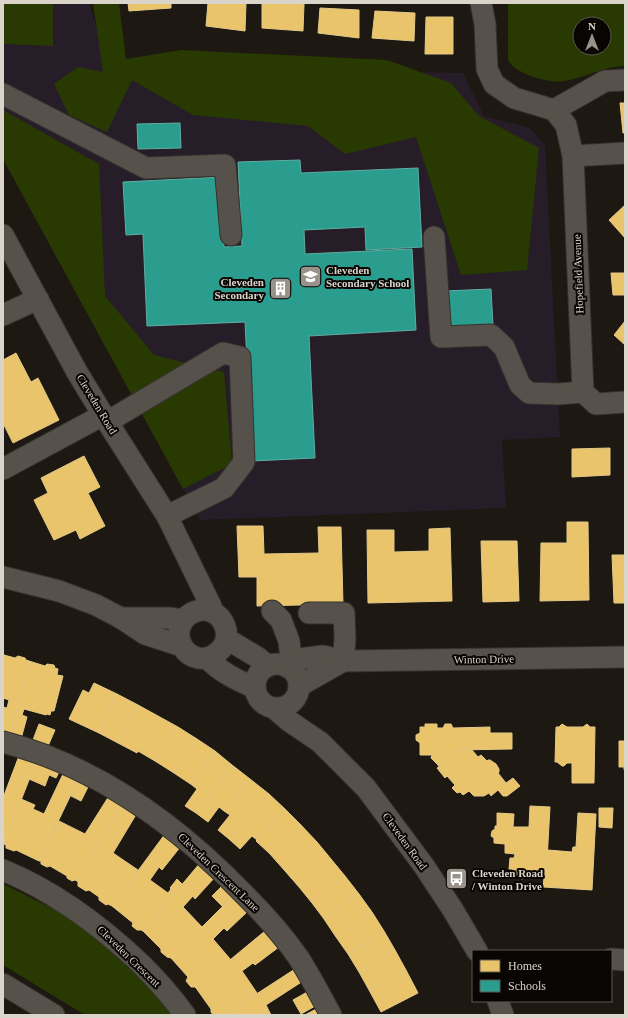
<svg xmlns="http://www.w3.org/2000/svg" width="628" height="1018" font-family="Georgia,serif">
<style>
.education{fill:#261d28}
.green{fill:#283a02;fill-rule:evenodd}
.homes{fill:#e9c46a;stroke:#e4c987}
.schools{fill:#2a9d8f;stroke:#5faea1}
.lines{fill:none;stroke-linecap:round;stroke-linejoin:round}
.minor-casing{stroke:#35322d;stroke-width:23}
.minor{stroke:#56514a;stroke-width:21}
.labels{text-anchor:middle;stroke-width:4;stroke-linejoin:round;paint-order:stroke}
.poi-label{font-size:11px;font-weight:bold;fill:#dad4cb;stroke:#090502;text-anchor:start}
.street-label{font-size:11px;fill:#dad4cb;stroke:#090502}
</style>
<rect width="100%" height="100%" fill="#1d1811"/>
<path class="education" d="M3 3H89L109 66 463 73 484 116 530 128 545 146 560 437 502 440 506 508 200 520 3 159Z"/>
<g class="green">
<path d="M3 3H53V46L3 44Z"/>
<path d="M93 3H119L126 59 181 50 387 60 451 83 479 116 539 148 527 270 461 275 416 137 345 154 308 126 193 115 132 80 107 132 69 115 54 84 78 67 103 72Z"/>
<path d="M508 3H625V66C604 66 585 78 564 81 552 83 539 79 528 75 519 71 513 68 508 60ZM580 24H604V48H580Z"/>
<path d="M3 110 99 164 105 296 154 355 224 372 232 464 183 489 3 159Z"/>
<path d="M3 884 58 911 91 933 141 978 174 1015H85L3 965Z"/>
</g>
<g class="homes">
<path d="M128 3H171V8L129 11Z"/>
<path d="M208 3H246L245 31 206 26Z"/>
<path d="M262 3 304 4 303 31 262 28Z"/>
<path d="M320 8 359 10V38L318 33Z"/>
<path d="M375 11 415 13 414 41 372 38Z"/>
<path d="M426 17H453V54H425Z"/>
<path d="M620 103H625V133H623Z"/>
<path d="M625 205V238L609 220Z"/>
<path d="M611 273H625V295H613Z"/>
<path d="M625 321V345L614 335Z"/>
<path d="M16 353 31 382 38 378 59 420 13 443 3 423V360Z"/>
<path d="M610 448V475L572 477V449Z"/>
<path d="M84 456 100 487 88 493 105 526 80 539 76 530 54 540 34 500 48 493 41 478Z"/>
<path d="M567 522H588L589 600 540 601 541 543H567Z"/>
<path d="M237 526H263L264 554 319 553 318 527H341L343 604 257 606V577H239Z"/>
<path d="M450 528 452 601 368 603 367 530H394V552L429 551V529Z"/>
<path d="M481 541H517L519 601 483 602Z"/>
<path d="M612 555H625V603H614Z"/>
<path d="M3 652 4 655 15 658 18 656 25 658 26 660 29 661 10 736 3 734V707L7 708 9 700 3 698Z"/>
<path d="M29 661 45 666 47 664 54 665 55 668 58 669 57 675 63 676 54 711H51L50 715 47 714 46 715 24 709 22 715 27 717 21 739 10 736Z"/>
<path d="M94 683 117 694 99 733 69 719 83 690 89 693Z"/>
<path d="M117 694 138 705 118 743 99 733Z"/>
<path d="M138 705 158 716 137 753 118 743Z"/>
<path d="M158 716 178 727 155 761 138 751Z"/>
<path d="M39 724 55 730 48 746 33 740Z"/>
<path d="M425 724H437V728H443L445 724H451L453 728 490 727V733H512V749L457 750 438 765 431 758 432 755H420V743L416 740V735L420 733V727H425Z"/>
<path d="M562 724 567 727H583L587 724 590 727H595L594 783H572V763H567L564 766H562L557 762H555L556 727H559Z"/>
<path d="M625 726V770H624V767H619V741H625Z"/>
<path d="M178 727 197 739 174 773 155 761Z"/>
<path d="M197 739 215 751 192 785 174 773Z"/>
<path d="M457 750H472L478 757 481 755 487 761 488 760H490L496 764 499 769V772L498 773 506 783 513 778 520 786 507 796H503L498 790 491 796 489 793 484 796H474L469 791 463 795 460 792 457 793 452 788 455 785 447 776 445 778 437 768 439 767 438 765Z"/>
<path d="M215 751 232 765 196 813 185 806 197 789 192 785Z"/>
<path d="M19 756 36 762 4 844 3 798Z"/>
<path d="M36 762 59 772 56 778 49 775 45 786 29 779Z"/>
<path d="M232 765 250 779 224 811 219 807 208 822 196 813Z"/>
<path d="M63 774 78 780 39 861 16 850 14 851 6 848V845L4 844 21 799 35 805 33 809 44 814Z"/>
<path d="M250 779 269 794 229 839 218 830 230 815 224 811Z"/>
<path d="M78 780 89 785 81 801 71 796Z"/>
<path d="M269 794 285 809 257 840 252 836 240 849 229 839Z"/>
<path d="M109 796 123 804 77 881 75 880 72 881 67 878V876L50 866 47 867 41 864V861H39L59 821 85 834Z"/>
<path d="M123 804 137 813 113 853 138 870 112 906 108 904 106 905 99 900V897L89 890 86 891 78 886V882L77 881Z"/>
<path d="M530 806 550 807 546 878 526 877 522 879 519 877 513 876V869H509L510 858H514L515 854 505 853V844L494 843V838L491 836 492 831 495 829V826H497V813L514 814 513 827H529Z"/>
<path d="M599 808H613L612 828 599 827Z"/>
<path d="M285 809 300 824 270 854 256 841Z"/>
<path d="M578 813 596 814 592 890 543 887 544 878H546L548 850 572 852 573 847H576Z"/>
<path d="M300 824 317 842 285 871 270 854Z"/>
<path d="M165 834 181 846 162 870 159 867 150 880 168 893 171 889 170 888 177 879 182 884 143 931 141 930H137L132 926 133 923 112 906Z"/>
<path d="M317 842 331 859 299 887 285 871Z"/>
<path d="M331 859 345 876 312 903 299 887Z"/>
<path d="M200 863 216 876 195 899 193 896 183 907 202 927 171 958 167 957 161 952V949L143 931Z"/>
<path d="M345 876 359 894 324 919 312 903Z"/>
<path d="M223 885 234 895 222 906 212 896Z"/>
<path d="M359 894 372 912 336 937 324 919Z"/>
<path d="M234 895 248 911 227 931 224 928 213 939 231 960 196 988 195 987H191L186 981 188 977 171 958Z"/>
<path d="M372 912 384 931 348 954 336 937Z"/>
<path d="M265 931 279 947 255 965 253 963 242 971 257 993 224 1015H213L211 1012V1009L196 988Z"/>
<path d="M384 931 395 950 359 972 348 954Z"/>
<path d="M395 950 406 970 369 990 359 972Z"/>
<path d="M295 969 303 981 266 1005 271 1015H224Z"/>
<path d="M406 970 418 993 381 1012 369 990Z"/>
<path d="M309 991 317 1005 301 1014 293 1000Z"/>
<path d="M318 1008 322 1015H305Z"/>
</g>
<g class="schools">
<path d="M180 123 181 148 138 149 137 124Z"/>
<path d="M300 160 301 173 418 168 422 247 366 250 365 227 304 230 305 254 412 249 416 330 309 336 315 458 252 461 245 322 147 326 143 234 126 235 123 182 221 177 224 247 242 246 238 162Z"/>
<path d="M491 289 493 325 446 327 445 291Z"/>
</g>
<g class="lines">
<defs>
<g id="minor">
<path d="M481 3 485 24 487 69 494 84 514 98 554 110 566 125 573 156 583 392"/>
<path d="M3 94 146 168 225 165 231 235"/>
<path d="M554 110 605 81 625 80"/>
<path d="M573 156 625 153"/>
<path d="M3 235 77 372 103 415 167 516 210 604 213 612"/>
<path d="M434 237 441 337 491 335 504 347 520 385 529 393 558 394 583 392"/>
<path d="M3 315 38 299"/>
<path d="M583 392 596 404 625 402"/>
<path d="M107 422 223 353 240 357 244 462 224 488 167 516"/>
<path d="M3 469 103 415"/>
<path d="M3 577 59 591 96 605 121 618 145 634 182 646"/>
<path d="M272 611 281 620 289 641 291 660"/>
<path d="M309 613H344L345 639 343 661"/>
<path d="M121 618H171L183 620"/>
<path d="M227 639 257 657 268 666"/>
<path d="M207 658C244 646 222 598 192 613 186 616 182 621 180 627 176 640 184 655 198 658 200 659 204 658 207 658 220 672 237 680 255 688"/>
<circle cx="277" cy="686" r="22"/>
<path d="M287 667 291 660 323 656 343 661 625 657"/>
<path d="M299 686 343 661"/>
<path d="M274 708 289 721 320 742 366 788 424 866 453 910 477 951"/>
<path d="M3 742C96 766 177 825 243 893 263 913 282 934 298 957 310 975 320 995 331 1015"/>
<path d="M3 870C56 892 100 925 141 964 157 980 172 997 185 1015"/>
<path d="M611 959 625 960"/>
<path d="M3 984 54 1015"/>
<path d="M498 1001 503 1015"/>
</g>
</defs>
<use href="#minor" class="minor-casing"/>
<use href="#minor" class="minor"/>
</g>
<defs>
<symbol id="school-square" viewBox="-11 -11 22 22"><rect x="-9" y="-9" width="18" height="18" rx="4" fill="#98928a" stroke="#090502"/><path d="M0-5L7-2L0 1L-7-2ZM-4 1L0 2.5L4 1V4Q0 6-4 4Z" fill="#fff"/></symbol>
<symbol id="building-square" viewBox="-11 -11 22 22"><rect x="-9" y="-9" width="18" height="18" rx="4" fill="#98928a" stroke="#090502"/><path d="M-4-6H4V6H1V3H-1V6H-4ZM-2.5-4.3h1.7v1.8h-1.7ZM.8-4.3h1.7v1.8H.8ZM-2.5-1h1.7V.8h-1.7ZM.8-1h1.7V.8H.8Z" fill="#fff"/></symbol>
<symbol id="bus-square" viewBox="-11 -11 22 22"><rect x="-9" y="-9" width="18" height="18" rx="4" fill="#98928a" stroke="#090502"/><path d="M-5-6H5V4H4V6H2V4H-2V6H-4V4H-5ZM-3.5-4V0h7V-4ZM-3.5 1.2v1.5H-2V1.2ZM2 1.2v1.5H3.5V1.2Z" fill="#fff"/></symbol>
</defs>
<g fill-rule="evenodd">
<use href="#school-square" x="298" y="264" width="25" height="25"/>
<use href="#building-square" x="268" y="276" width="25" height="25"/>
<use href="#bus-square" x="444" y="866" width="25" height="25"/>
</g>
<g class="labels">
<g class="poi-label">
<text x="326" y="274">Cleveden<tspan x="326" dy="13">Secondary School</tspan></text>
<text x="264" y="286" text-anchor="end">Cleveden<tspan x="264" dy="13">Secondary</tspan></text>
<text x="472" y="877">Cleveden Road<tspan x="472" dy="13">/ Winton Drive</tspan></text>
</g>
<g class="street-label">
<text transform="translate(578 274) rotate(-92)" y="4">Hopefield Avenue</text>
<text transform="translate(97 404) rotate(59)" y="4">Cleveden Road</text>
<text transform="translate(484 659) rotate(-1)" y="4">Winton Drive</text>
<text transform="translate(405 841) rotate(54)" y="4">Cleveden Road</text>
<text transform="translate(219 872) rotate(44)" y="4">Cleveden Crescent Lane</text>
<text transform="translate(129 956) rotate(44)" y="4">Cleveden Crescent</text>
</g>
</g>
<rect width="628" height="1018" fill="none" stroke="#dad4cb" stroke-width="8"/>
<rect x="472" y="950" width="140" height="52" fill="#090502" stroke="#5d5852"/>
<rect x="480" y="960" width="20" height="12" fill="#e9c46a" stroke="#5d5852"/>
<text x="508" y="970" font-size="12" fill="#dad4cb">Homes</text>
<rect x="480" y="980" width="20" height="12" fill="#2a9d8f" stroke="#5d5852"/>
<text x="508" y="990" font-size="12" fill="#dad4cb">Schools</text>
<g transform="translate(592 36)"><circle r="19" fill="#090502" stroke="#5d5852"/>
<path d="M0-3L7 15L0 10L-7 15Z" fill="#98928a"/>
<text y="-6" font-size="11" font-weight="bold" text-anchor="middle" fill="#dad4cb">N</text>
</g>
</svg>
